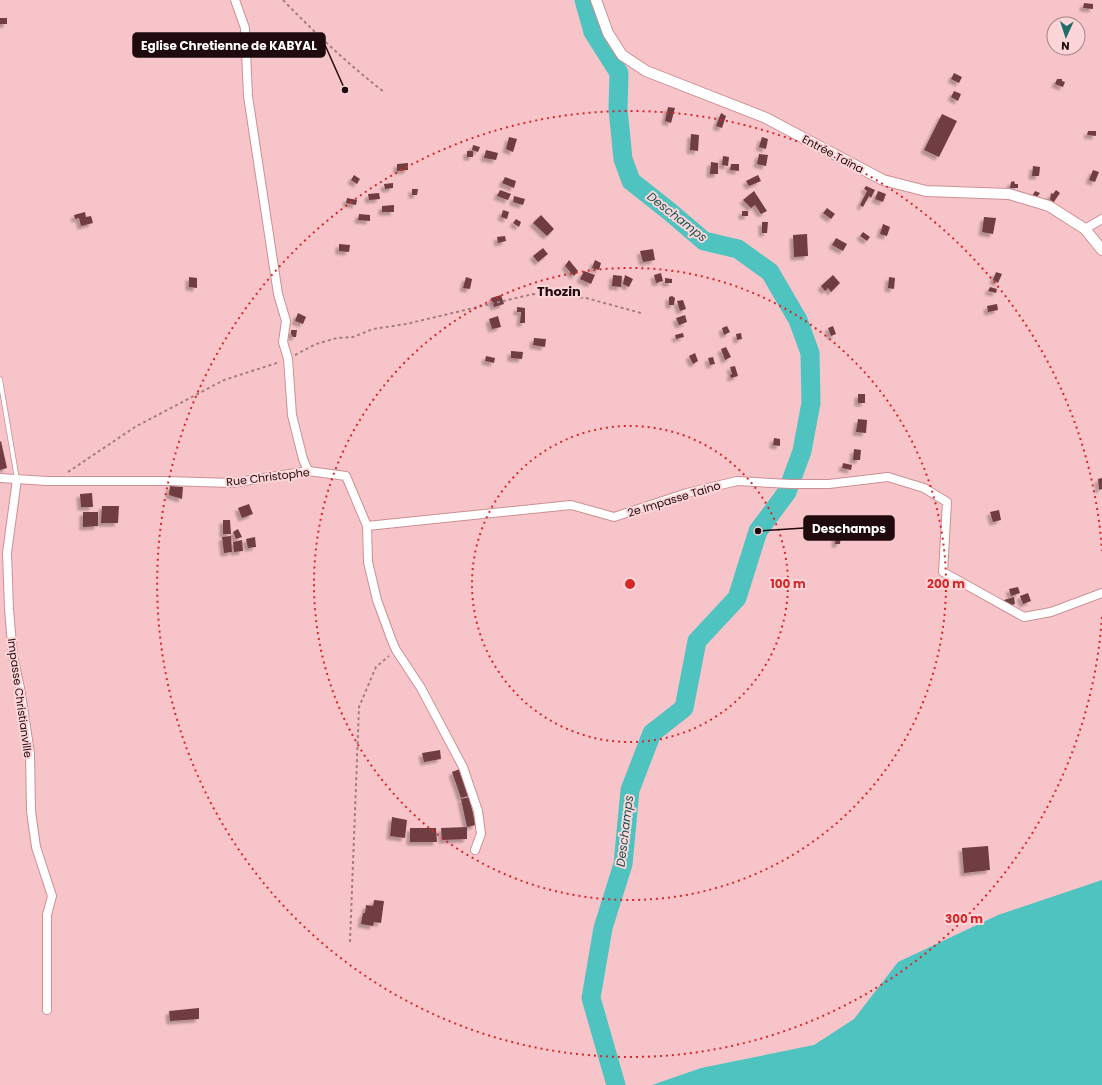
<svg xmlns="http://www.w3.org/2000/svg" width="1102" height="1085" font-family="Poppins,sans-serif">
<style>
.water{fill:#4ec3c0}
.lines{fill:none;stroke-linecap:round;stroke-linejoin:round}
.river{stroke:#4ec3c0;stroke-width:19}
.building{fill:#703c42;filter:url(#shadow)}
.service-casing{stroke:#cb9095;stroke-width:5.5}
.minor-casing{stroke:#cb9095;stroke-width:10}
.tertiary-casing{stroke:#cb9095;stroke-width:12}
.path{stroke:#a37d80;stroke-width:2;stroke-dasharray:3 3;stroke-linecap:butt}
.service{stroke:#fff;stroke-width:4}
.minor{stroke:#fff;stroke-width:8}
.tertiary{stroke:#fff;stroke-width:10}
.ring{fill:none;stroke:#d62828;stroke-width:2;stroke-dasharray:2 4}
.labels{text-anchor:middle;stroke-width:4;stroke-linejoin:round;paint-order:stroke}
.street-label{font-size:11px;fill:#1f0a0d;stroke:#fcd5d8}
.water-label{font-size:12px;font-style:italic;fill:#0f5453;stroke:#fcd5d8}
.quarter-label{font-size:13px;font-weight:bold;fill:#1f0a0d;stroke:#fcd5d8}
.centre{fill:#d62828;stroke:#fcd5d8;stroke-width:2}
.ring-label{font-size:12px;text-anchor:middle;font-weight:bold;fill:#d62828;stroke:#fcd5d8;stroke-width:4;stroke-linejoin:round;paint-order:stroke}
.leader{fill:none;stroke:#1f0a0d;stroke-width:1.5}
.callout-dot{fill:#1f0a0d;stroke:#fcd5d8;stroke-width:1.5}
.callout{fill:#1f0a0d;stroke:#1f0a0d;stroke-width:1.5}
.callout-label{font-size:12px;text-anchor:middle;font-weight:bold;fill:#fff}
</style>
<defs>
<filter id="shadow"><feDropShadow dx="-3.5" dy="3.5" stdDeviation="1" flood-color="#0004"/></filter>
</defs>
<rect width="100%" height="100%" fill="#f7c5c9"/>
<path class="water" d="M1102 880V1085H652L701 1068 814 1045 854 1019 898 962 998 915Z"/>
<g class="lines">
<path class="river" d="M584 0 593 32 619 73 618 109 623 159 631 181 669 211 704 241 738 249 770 272 798 320 810 353 811 403 802 451 787 492 758 531 737 598 697 641 684 708 652 733 630 790 623 864 603 928 591 998 616 1085"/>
</g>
<g class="building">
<path d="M1084 3 1093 4V9L1083 8Z"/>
<rect x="0" y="18" width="7" height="6"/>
<path d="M954 73 962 77 959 83 951 79Z"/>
<path d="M1057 79H1062V81L1065 82 1063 87 1055 84Z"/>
<path d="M954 91 961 94 958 101 951 97Z"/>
<path d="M668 107 675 108 671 123 665 121Z"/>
<path d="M721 113 726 116 722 128 716 126Z"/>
<path d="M942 114 957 121 939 157 924 150Z"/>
<path d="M1088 131H1096V136L1087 135Z"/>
<path d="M691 134 699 135 698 151 690 150Z"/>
<path d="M509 137 517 139 513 152 506 149Z"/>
<path d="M762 137 768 139 766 149 759 147Z"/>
<path d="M473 145 480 147 478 152 472 150Z"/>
<path d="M486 150 498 153 496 160 484 158Z"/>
<rect x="467" y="151" width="6" height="6"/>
<path d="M759 154 768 155 766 166 757 164Z"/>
<path d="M723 156 729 157 728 166 722 165Z"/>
<path d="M711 162 718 163V174H710Z"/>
<path d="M408 163V170L397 171V164Z"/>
<path d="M731 164H739V171L730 170Z"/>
<path d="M1033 166 1040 167 1039 176H1032Z"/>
<path d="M1093 170 1099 172 1095 182 1089 180Z"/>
<path d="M354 175 360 179 357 184 351 180Z"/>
<path d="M758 175 761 181 749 186 746 181Z"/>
<path d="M505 177 516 181 514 188 502 183Z"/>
<path d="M1014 181 1015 184H1018V188H1010L1011 182Z"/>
<path d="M393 183V188L385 189 384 184Z"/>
<path d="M866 186 875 190 871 198 869 196 863 207 860 205 867 191 864 189Z"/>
<path d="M412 189H418L417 195H412Z"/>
<path d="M500 190 511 194 508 200 497 196Z"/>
<path d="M1056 190 1060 193 1053 203 1050 201 1051 193 1053 194Z"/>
<path d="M754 191 767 211 761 214 755 205 751 208 743 200Z"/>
<path d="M878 191 886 194 883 202 875 199Z"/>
<path d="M1035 191 1040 193 1035 200 1031 198Z"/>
<path d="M379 193 380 199 369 200 368 194Z"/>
<path d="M514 196 525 199 523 205 513 202Z"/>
<path d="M347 198 357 200 356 205 346 203Z"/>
<path d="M394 205V212H382V206Z"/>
<path d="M827 208 835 214 831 219 823 213Z"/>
<path d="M503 210 509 212 507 219 501 217Z"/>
<rect x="742" y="211" width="6" height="5"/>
<path d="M85 212 86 217 91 216 93 223 81 226 79 218 75 219 74 215Z"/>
<path d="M359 214 370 215V221L358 220Z"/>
<path d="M541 215 554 229 547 236 533 223Z"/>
<path d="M984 217 996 218 993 234 982 232Z"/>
<path d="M516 219 521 222 519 227 513 223Z"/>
<path d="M762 222H768L767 233H762Z"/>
<path d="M883 224 890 227 887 236 880 234Z"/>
<path d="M863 232 870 237 867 241 860 236Z"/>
<path d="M807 234 808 256 794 257 793 235Z"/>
<path d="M505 236 506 241 498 243 497 237Z"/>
<path d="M836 238 847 244 843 251 832 245Z"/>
<path d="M339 244 350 245 349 252 339 251Z"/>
<path d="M543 248 548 254 538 262 533 256Z"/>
<path d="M653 249 655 260 643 262 640 251Z"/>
<path d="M569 260 578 271 574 276 565 266Z"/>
<path d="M595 260 601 263 599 270 592 268Z"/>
<path d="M584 271 595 275 591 284 580 279Z"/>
<path d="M996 272 1002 274 998 283 993 280Z"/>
<path d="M661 273 663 281 656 283 654 275Z"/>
<path d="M613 275 622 276 621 287 612 286Z"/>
<path d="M625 275 633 279 629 287 623 284Z"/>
<path d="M833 275 840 283 831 292 828 288 825 291 821 286Z"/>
<path d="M189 277 197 278V288L189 287Z"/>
<path d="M466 277 472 279 470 289 463 288Z"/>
<path d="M889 277 895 278 894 289 888 288Z"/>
<path d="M665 278 672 279V283H665Z"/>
<path d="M990 287 997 289 996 293 988 291Z"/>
<path d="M501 295 504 304 494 307 491 298Z"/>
<path d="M672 296 675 298 674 305H669V297Z"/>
<path d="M683 300 686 309 680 311 677 301Z"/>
<path d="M997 304 998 310 988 312 987 306Z"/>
<path d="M517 307 525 308V323H520L521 312H517Z"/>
<path d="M298 313 306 317 303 324 295 321Z"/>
<path d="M685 315 687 322 679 325 676 318Z"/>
<path d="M498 316 501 327 492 329 489 319Z"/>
<path d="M727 326 730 332 724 335 722 328Z"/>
<path d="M833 326 836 334 831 336 828 328Z"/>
<path d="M291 330H297L296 337H293L291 334Z"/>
<path d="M683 333 684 337 676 339 675 335Z"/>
<path d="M741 333 742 339 737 340 736 334Z"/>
<path d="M534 338 546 339 545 347 533 345Z"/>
<path d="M726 347 731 357 725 360 721 349Z"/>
<path d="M511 351 523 352 522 359 511 358Z"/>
<path d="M695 353 698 361 693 364 689 356Z"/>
<path d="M486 356 495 358 494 363 485 361Z"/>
<path d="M713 357 715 364 710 365 708 358Z"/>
<path d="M735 366 738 376 731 378 730 375 732 374 730 367Z"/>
<rect x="858" y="394" width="7" height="9"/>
<path d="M858 419 867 420 866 433 856 432Z"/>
<path d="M774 438 780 439V446L773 445Z"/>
<path d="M1 441 7 468 0 470V442Z"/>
<path d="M854 449 861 450 860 460H853Z"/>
<path d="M843 463 852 465 851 470 842 468Z"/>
<path d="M1102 478V489L1099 490 1098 479Z"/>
<path d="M170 486 183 487 182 499 169 495Z"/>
<path d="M92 493 93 507H81L80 494Z"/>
<path d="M249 504 253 514 242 518 238 508Z"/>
<path d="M102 506H119L118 523H101Z"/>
<path d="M999 510 1001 520 993 522 990 512Z"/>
<path d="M83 512H98V526L83 527Z"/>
<path d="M223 520H230L231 534H223Z"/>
<path d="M238 529 242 537 236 539 233 532Z"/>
<path d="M836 534H841L840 544H835Z"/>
<path d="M231 536 232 552 224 553 222 537Z"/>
<path d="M255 537 256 547 248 548 246 539Z"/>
<path d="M242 540 243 551 234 552 233 542Z"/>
<path d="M1018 587 1020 593 1011 596 1009 589Z"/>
<path d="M1028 593 1031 601 1023 604 1020 596Z"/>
<path d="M1014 597 1015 604 1006 607 1004 600Z"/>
<path d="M440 750 441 759 424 762 422 753Z"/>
<path d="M460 769 469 796 461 798 452 772Z"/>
<path d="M469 797 476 825 467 827 461 799Z"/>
<path d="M392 817 407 820 405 838 390 836Z"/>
<path d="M467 827V839L442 840 441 828Z"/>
<path d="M410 828H436L437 842H410Z"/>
<path d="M988 846 990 870 964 873 962 848Z"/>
<path d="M374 900 384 901 381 923 374 922 373 926 361 924 363 913H365L366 905 373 906Z"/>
<path d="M199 1008V1019L170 1021 169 1011Z"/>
</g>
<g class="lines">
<defs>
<path id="service" d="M0 379 17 479"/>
<g id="minor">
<path d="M235 0 245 28 248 96 278 294 286 321 283 342 288 359 292 415 303 459 308 471"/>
<path d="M1085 229 1102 219"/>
<path d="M0 478 47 481H166L232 483 308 471 346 476 367 526 368 562 377 600 392 641 396 650 421 688 463 767 478 811 481 834 475 850"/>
<path d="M17 479 7 553 9 609 13 656 20 688 30 753 31 811 36 847 52 896 47 915V1010"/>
<path d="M367 526 571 505 614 517 687 493 737 481 790 484H829L888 477 924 488 947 502 943 572 1024 617 1051 612 1102 593"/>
</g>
<path id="tertiary" d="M596 0 608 33 622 55 646 71 766 118 883 180 926 191 1009 194 1049 206 1085 229 1102 250"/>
</defs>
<use href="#service" class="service-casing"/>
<use href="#minor" class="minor-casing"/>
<use href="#tertiary" class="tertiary-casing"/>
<g class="path">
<path d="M283 0C315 33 348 64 384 92"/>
<path d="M295 355 316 344 337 338 353 337 373 329 406 324 533 294 586 298 641 313"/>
<path d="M68 472 135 427 224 380 280 362"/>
<path d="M350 942 359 707 376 667 389 656"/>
</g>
<use href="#service" class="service"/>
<use href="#minor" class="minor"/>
<use href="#tertiary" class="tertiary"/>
</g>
<g class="ring">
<circle cx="630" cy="584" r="158"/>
<circle cx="630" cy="584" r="316"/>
<path d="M1102 617A473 473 0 1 1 1102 551"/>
</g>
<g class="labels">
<g class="street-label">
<text transform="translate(833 154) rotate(28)" y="4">Entrée Taïna</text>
<text transform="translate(268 477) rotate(-7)" y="4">Rue Christophe</text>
<text transform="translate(674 499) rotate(-17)" y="4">2e Impasse Taino</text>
<text transform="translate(20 698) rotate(82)" y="4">Impasse Christianville</text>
</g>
<g class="water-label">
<text transform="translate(677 217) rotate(38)" y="4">Deschamps</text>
<text transform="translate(625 831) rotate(-83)" y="4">Deschamps</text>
</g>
<g class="quarter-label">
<text x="559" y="296">Thozin</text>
</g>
</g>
<circle cx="630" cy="584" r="6" class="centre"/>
<g class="ring-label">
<text x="788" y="588">100 m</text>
<text x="946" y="588">200 m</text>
<text x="964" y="923">300 m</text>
</g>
<path class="leader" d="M345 90L325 45M758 531L804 528"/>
<g class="callout-dot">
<circle cx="345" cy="90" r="4"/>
<circle cx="758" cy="531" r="4"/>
</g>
<g class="callout">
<rect x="133" y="33" width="192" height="24" rx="4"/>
<rect x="804" y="516" width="90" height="24" rx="4"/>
</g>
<g class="callout-label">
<text x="229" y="50">Eglise Chretienne de KABYAL</text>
<text x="849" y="533">Deschamps</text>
</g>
<g transform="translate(1066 36) rotate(183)"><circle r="19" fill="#fcd5d8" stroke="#a48487"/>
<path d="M0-3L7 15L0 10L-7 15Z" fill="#226d6c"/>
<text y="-6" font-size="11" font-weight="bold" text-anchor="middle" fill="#1f0a0d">N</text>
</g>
</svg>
